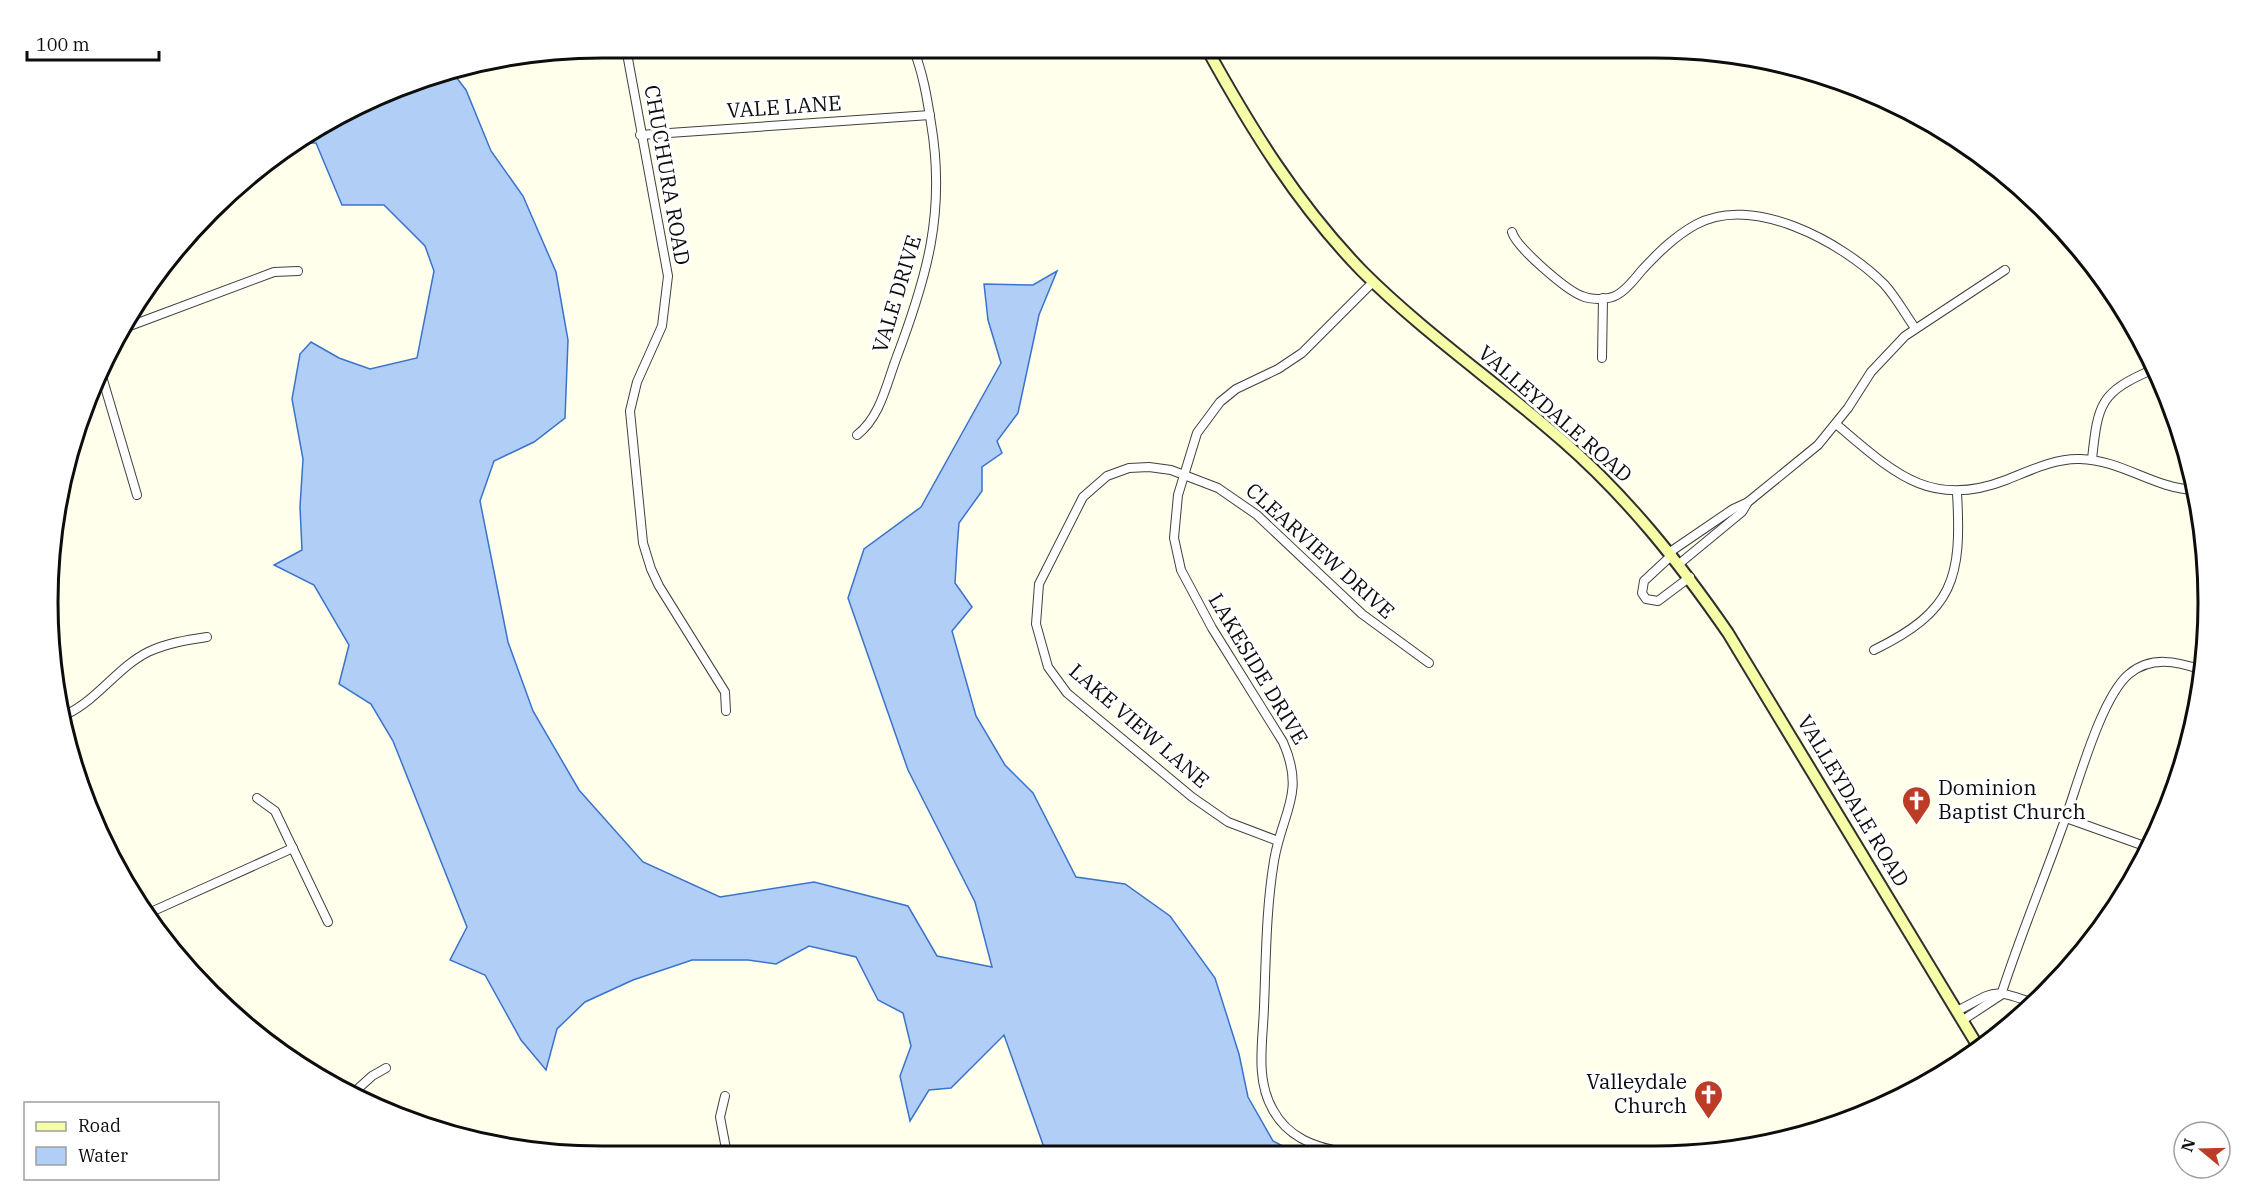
<svg xmlns="http://www.w3.org/2000/svg" width="2256" height="1204" font-family="'IBM Plex Serif',serif">
<style>
.water{fill:#b1cef6;stroke:#3973cc;stroke-width:1.5}
.lines{fill:none;stroke-linecap:round;stroke-linejoin:round}
.minor-casing{stroke:#404040;stroke-width:10}
.secondary-casing{stroke:#2f2f2f;stroke-width:14}
.minor{stroke:#fff;stroke-width:8}
.secondary{stroke:#f6ffa7;stroke-width:10}
.labels{text-anchor:middle;stroke-width:6;stroke-linejoin:round;paint-order:stroke}
.street-label{font-size:21px;fill:#0d0d0d;stroke:#fff}
.poi-label{font-size:21px;fill:#0d0d0d;stroke:#fff;text-anchor:start}
.rim{fill:none;stroke:#0d0d0d;stroke-width:3}
</style>
<rect width="100%" height="100%" fill="#ffffec"/>
<path class="water" d="M453 73 466 90 491 151 523 196 556 272 568 340 565 418 534 442 494 461 480 501 508 642 533 711 579 790 643 862 720 897 814 882 908 906 937 956 992 967 975 902 908 770 848 598 864 549 921 507 1001 363 988 320 984 284 1033 285 1057 271 1039 315 1018 413 997 441 1002 453 982 467V491L959 523 957 549 955 583 972 607 952 631 976 716 1005 765 1033 793 1076 877 1125 884 1170 916 1215 978 1239 1054 1248 1097 1273 1141 1296 1153H1046L1004 1035 951 1088 929 1090 910 1121 900 1076 911 1046 903 1013 878 1000 856 957 809 946 776 964 748 960H692L633 980 585 1002 557 1029 546 1070 521 1040 485 975 450 960 467 927 393 741 371 704 339 684 349 645 314 585 274 565 302 550 300 507 303 459 292 399 300 354 311 342 339 358 370 369 417 358 434 271 425 246 384 205H342L316 143H302L424 78Z"/>
<g class="lines">
<defs>
<g id="minor">
<path d="M626 48 668 276 662 326 637 382 630 411 643 543 651 569 659 586 725 692 726 711"/>
<path d="M640 135 930 115"/>
<path d="M1512 232C1516 247 1566 290 1582 296 1591 300 1608 300 1617 295 1628 289 1635 278 1643 269 1659 252 1674 237 1695 225 1752 193 1842 242 1884 284 1896 297 1905 314 1915 328"/>
<path d="M127 327 274 272 298 271"/>
<path d="M1602 358 1603 298"/>
<path d="M103 380 137 495"/>
<path d="M1836 424C1892 471 1929 510 2006 480 2029 471 2055 458 2080 459 2122 460 2153 488 2194 490"/>
<path d="M857 435C880 417 886 386 896 359 927 277 946 212 931 123 927 97 923 73 913 48"/>
<path d="M2092 459C2098 403 2100 392 2154 369"/>
<path d="M1670 552 1733 509 1748 502 1818 445 1848 408 1871 372 1905 336 2005 270"/>
<path d="M1672 555 1644 581 1642 593 1646 599 1658 601 1690 577"/>
<path d="M1679 564 1742 512 1748 502"/>
<path d="M1874 650C1954 611 1962 578 1957 493"/>
<path d="M67 714C98 699 118 667 148 652 167 643 187 640 207 637"/>
<path d="M257 798 275 811 328 922"/>
<path d="M2066 818 2150 848"/>
<path d="M1278 841 1228 822 1192 797 1067 693 1048 667 1036 624 1039 584 1083 497 1107 476 1129 468 1149 467 1171 470 1218 488 1257 515 1362 614 1429 663"/>
<path d="M151 912 293 848"/>
<path d="M1957 1011C1995 992 1991 987 2033 1003"/>
<path d="M1963 1020 2001 995C2019 939 2042 884 2062 828 2076 791 2100 698 2129 674 2151 656 2176 661 2202 670"/>
<path d="M351 1095 372 1076 386 1068"/>
<path d="M725 1096 720 1117 727 1154"/>
<path d="M1345 1152C1316 1148 1288 1138 1273 1110 1255 1079 1263 1041 1264 1007 1266 958 1266 909 1274 861 1282 812 1306 794 1283 742L1212 628 1181 570 1174 538 1178 495 1197 433 1220 402 1236 389 1278 369 1302 353 1373 282"/>
</g>
<path id="secondary" d="M1207 49C1251 129 1298 205 1362 271 1424 333 1497 383 1563 441 1627 497 1679 562 1728 633L1979 1048"/>
</defs>
<use href="#minor" class="minor-casing"/>
<use href="#secondary" class="secondary-casing"/>
<use href="#minor" class="minor"/>
<use href="#secondary" class="secondary"/>
</g>
<defs>
<symbol id="church-pin" viewBox="-11 -11 22 30"><path d="M0 17L-7.5 6A9.5 9.5 0 1 1 7.5 6Z" fill="#bc3d25" stroke="#fff"/><path d="M-1.2-6h2.4v3.5h3.3v2.4h-3.3V6h-2.4V-.1h-3.3v-2.4h3.3Z" fill="#fff"/></symbol>
</defs>
<g fill-rule="evenodd">
<use href="#church-pin" x="1900" y="784" width="33" height="45"/>
<use href="#church-pin" x="1692" y="1078" width="33" height="45"/>
</g>
<g class="labels">
<g class="street-label">
<text transform="translate(784 107) rotate(-4)" y="7">VALE LANE</text>
<text transform="translate(667 175) rotate(80)" y="7">CHUCHURA ROAD</text>
<text transform="translate(897 294) rotate(-73)" y="7">VALE DRIVE</text>
<text transform="translate(1555 414) rotate(41)" y="7">VALLEYDALE ROAD</text>
<text transform="translate(1320 551) rotate(42)" y="7">CLEARVIEW DRIVE</text>
<text transform="translate(1258 669) rotate(59)" y="7">LAKESIDE DRIVE</text>
<text transform="translate(1139 726) rotate(41)" y="7">LAKE VIEW LANE</text>
<text transform="translate(1853 801) rotate(59)" y="7">VALLEYDALE ROAD</text>
</g>
<g class="poi-label">
<text x="1938" y="795">Dominion<tspan x="1938" dy="24">Baptist Church</tspan></text>
<text x="1687" y="1089" text-anchor="end">Valleydale<tspan x="1687" dy="24">Church</tspan></text>
</g>
</g>
<path d="M0 0H2256V1204H0ZM602 58H1654A544 544 0 0 1 2198 602V602A544 544 0 0 1 1654 1146H602A544 544 0 0 1 58 602V602A544 544 0 0 1 602 58Z" fill="#fff" fill-rule="evenodd"/>
<path class="rim" d="M602 58H1654A544 544 0 0 1 2198 602V602A544 544 0 0 1 1654 1146H602A544 544 0 0 1 58 602V602A544 544 0 0 1 602 58Z"/>
<rect x="24" y="1102" width="195" height="78" fill="#ffffff" stroke="#9e9e9e" stroke-width="1.5"/>
<rect x="36" y="1122" width="30" height="9" fill="#f6ffa7" stroke="#9e9e9e" stroke-width="1.5"/>
<text x="78" y="1132" font-size="18" fill="#0d0d0d">Road</text>
<rect x="36" y="1147" width="30" height="18" fill="#b1cef6" stroke="#9e9e9e" stroke-width="1.5"/>
<text x="78" y="1162" font-size="18" fill="#0d0d0d">Water</text>
<g transform="translate(2202 1150) rotate(289)"><circle r="28" fill="#ffffff" stroke="#9e9e9e" stroke-width="1.5"/>
<path d="M0-4.5L10 22L0 15L-10 22Z" fill="#bc3d25"/>
<text y="-9" font-size="16" font-weight="bold" text-anchor="middle" fill="#0d0d0d">N</text>
</g>
<path d="M27 51v9h132v-9" fill="none" stroke="#0d0d0d" stroke-width="3"/>
<text x="36" y="51" font-size="18" fill="#0d0d0d" stroke="#ffffff" stroke-width="4.5" paint-order="stroke">100 m</text>
</svg>
